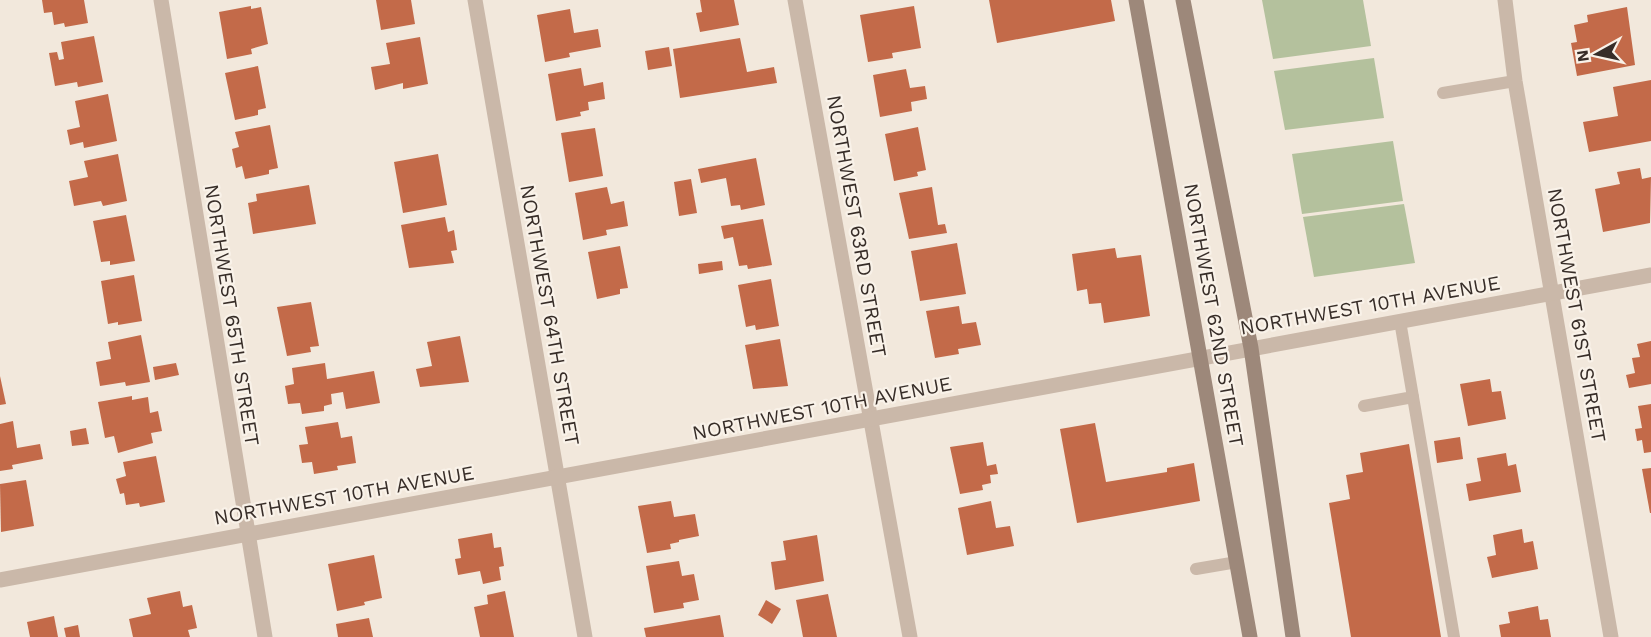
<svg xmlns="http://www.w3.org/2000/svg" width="1651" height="637" font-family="'Work Sans',sans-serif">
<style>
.green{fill:#b4c19d}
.building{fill:#c36a49}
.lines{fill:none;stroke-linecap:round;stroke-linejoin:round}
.service{stroke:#cab8a9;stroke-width:12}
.minor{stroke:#cab8a9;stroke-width:15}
.tertiary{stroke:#cab8a9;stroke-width:15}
.secondary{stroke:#9d887a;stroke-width:15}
.labels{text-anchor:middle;stroke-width:4.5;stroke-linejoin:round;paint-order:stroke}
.street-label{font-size:20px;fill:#372d28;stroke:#f9f2e9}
</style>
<rect width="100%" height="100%" fill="#f2e8dc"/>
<g class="green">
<path d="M1262 0H1363L1371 46 1273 59Z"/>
<path d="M1374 58 1384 118 1285 130 1274 71Z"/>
<path d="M1393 141 1403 201 1302 214 1292 154Z"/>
<path d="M1404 204 1415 263 1314 277 1303 217Z"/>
</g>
<g class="building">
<path d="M42 0H84L88 23 65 27 64 23 54 25 52 12 44 13Z"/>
<path d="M376 0H411L415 24 381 30Z"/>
<path d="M700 0H734L739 25 700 32 696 13 702 12Z"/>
<path d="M989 0H1111L1115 21 997 43Z"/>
<path d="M251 6V9L261 7 268 44 251 49 252 54 227 59 219 12Z"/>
<path d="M914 6 921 48 892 53 893 58 868 62 860 15Z"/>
<path d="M1627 7 1635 65 1577 76 1571 43 1577 42 1574 25 1588 22 1587 15Z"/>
<path d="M570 9 574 33 598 29 601 47 569 53 570 57 545 62 537 15Z"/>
<path d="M94 36 103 82 78 87 77 82 55 86 49 53 57 52 59 60 64 59 61 42Z"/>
<path d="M420 37 428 84 403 89V83L375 90 371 67 390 64 386 43Z"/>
<path d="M740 38 747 72 774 67 777 83 680 98 673 49Z"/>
<path d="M669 47 672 66 648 70 645 51Z"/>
<path d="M258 66 266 108 258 110V115L235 120 225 73Z"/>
<path d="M581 68 584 86 603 82 605 99 588 102 589 110 580 112 581 116 556 121 548 74Z"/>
<path d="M906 69 910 88 925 86 927 99 911 102 912 111 880 117 873 75Z"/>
<path d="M1651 80V141L1589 152 1583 122 1618 116 1613 87Z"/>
<path d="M108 94 117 141 84 148 83 142 70 145 67 130 80 127 75 101Z"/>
<path d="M270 125 278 168 269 170V174L245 179 242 166 236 168 232 149 239 147 235 132Z"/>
<path d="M918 127 926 170 917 172 918 176 894 181 885 134Z"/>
<path d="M595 128 603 176 569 182 561 133Z"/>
<path d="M118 154 127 201 103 206 101 201 74 206 69 181 88 177 84 161Z"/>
<path d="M438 154 447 205 403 213 394 162Z"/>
<path d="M756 158 765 205 741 210 740 205 731 206 726 178 701 183 698 169Z"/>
<path d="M1640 168 1642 179 1651 177 1650 223 1603 232 1595 189 1620 184 1617 172Z"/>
<path d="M691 179 697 213 679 216 674 182Z"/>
<path d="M309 185 316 224 253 234 248 203 257 201 256 194Z"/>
<path d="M607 187 611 204 624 201 628 226 606 230 607 235 583 240 575 193Z"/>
<path d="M932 187 938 225 945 224 947 233 909 239 899 193Z"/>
<path d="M126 215 135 261 110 265V261L101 262 93 221Z"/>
<path d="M445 217 448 232 454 230 457 250 451 251 454 263 409 268 401 225Z"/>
<path d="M763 219 772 265 748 269 747 265 739 266 733 237 724 239 721 226Z"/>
<path d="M957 243 966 294 920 301 911 251Z"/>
<path d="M620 246 628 288 620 289V294L597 299 588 252Z"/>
<path d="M1115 248 1117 258 1141 255 1150 316 1104 323 1101 303 1089 304 1087 289 1077 291 1072 254Z"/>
<path d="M722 261 723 270 699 274 698 264Z"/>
<path d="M134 275 142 321 118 325V322L108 324 101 281Z"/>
<path d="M771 279 779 326 756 330 755 325 746 327 738 285Z"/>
<path d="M311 302 319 346 310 347 311 352 287 356 277 307Z"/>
<path d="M959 306 962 324 976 322 981 345 958 349 959 354 935 358 926 311Z"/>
<path d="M141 335 150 382 126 386 125 382 100 386 96 362 111 359 108 342Z"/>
<path d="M460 336 469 382 420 387 416 369 432 366 427 342Z"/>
<path d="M780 339 788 386 753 389 745 345Z"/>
<path d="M1651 341V384L1629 388 1626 375 1635 373 1632 358 1640 357 1637 344Z"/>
<path d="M176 363 179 375 155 380 153 367Z"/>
<path d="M325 363 327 379 374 371 380 403 346 409 343 392 331 394 332 404 324 406V411L302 414 300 403 288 404 285 386 294 384 292 368Z"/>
<path d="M0 376 6 404 0 405Z"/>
<path d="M1490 379 1492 392 1501 391 1506 419 1468 426 1460 384Z"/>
<path d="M132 396V400L148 397 150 413 158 411 162 431 151 433 153 443 118 453 114 436 105 438 98 402Z"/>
<path d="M1651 404V452L1644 453 1642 440 1637 441 1635 429 1642 428 1638 406Z"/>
<path d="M13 421 17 448 40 444 43 459 12 465 13 469 0 471V424Z"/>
<path d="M338 422 341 438 352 436 356 463 337 466 338 470 314 474 312 462 302 463 299 445 308 444 305 427Z"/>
<path d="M1095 423 1106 482 1167 472V468L1194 463 1200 501 1077 523 1060 429Z"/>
<path d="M86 428 89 444 72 446 70 431Z"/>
<path d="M1460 437 1463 459 1437 463 1434 441Z"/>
<path d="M983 442 987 466 996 464 998 474 990 475 991 483 982 485 983 490 960 494 950 447Z"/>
<path d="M1409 444 1441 637H1351L1329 503 1350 499 1346 475 1363 472 1360 453Z"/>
<path d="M1506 453 1508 466 1516 464 1521 492 1469 501 1466 484 1481 481 1477 458Z"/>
<path d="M156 456 165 502 140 507 139 503 126 505 124 493 120 494 116 479 126 476 123 462Z"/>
<path d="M1651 468V513H1650L1642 469Z"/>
<path d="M26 480 34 526 1 532 0 484Z"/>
<path d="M671 501 674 517 695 514 699 536 679 540V542L670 544 671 549 647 553 638 506Z"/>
<path d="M991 501 996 528 1010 526 1014 546 967 555 958 508Z"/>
<path d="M1522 529 1524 543 1533 541 1538 569 1492 578 1487 557 1496 555 1493 535Z"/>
<path d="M492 533 494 548 501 547 504 566 499 567 501 580 483 584 480 571 458 575 455 559 461 558 458 539Z"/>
<path d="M817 535 824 581 775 590 771 562 786 560 783 541Z"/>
<path d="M374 555 382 598 364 602 365 605 337 611 328 564Z"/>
<path d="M679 561 682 576 694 574 699 600 683 603 684 608 654 613 646 566Z"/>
<path d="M180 591 183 607 192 605 197 628 188 630 190 637H133L129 619 151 614 147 598Z"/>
<path d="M505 591 514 637H480L474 607 488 604 487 595Z"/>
<path d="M828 594 837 637H803L796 600Z"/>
<path d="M766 600 781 609 772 624 758 615Z"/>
<path d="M1538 606 1540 620 1548 619 1551 637H1501L1499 625 1510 623 1508 612Z"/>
<path d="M720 615 724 637H646L644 628Z"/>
<path d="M54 616 58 637H30L27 622Z"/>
<path d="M369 618 373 637H338L336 624Z"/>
<path d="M78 625 80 637H66L64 628Z"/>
</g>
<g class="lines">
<g class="service">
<path d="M1443 93 1515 81"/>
<path d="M1413 397 1454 637"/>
<path d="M1364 406 1413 397 1400 321"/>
<path d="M1196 569 1237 562"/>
</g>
<g class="minor">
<path d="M161 0 265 637"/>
<path d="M475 0 585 637"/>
<path d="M795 0 910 637"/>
<path d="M1505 0 1515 81 1611 637"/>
</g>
<path class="tertiary" d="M0 580 1651 275"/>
<g class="secondary">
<path d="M1136 0 1250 637"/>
<path d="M1183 0 1251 348 1293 637"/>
</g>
</g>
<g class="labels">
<g class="street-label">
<text transform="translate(857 226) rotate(80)" y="7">NORTHWEST 63RD STREET</text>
<text transform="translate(1370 305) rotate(-10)" y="7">NORTHWEST 10TH AVENUE</text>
<text transform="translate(232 315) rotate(81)" y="7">NORTHWEST 65TH STREET</text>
<text transform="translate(550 315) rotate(80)" y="7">NORTHWEST 64TH STREET</text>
<text transform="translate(1214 315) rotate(80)" y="7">NORTHWEST 62ND STREET</text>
<text transform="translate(1577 315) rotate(80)" y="7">NORTHWEST 61ST STREET</text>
<text transform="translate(822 408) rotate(-11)" y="7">NORTHWEST 10TH AVENUE</text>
<text transform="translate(344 495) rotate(-10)" y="7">NORTHWEST 10TH AVENUE</text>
</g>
</g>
<g transform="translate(1597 54) rotate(262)" stroke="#f9f2e9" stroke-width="4.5" paint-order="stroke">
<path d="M0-4.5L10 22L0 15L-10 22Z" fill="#372d28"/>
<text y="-9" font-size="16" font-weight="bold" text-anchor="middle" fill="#372d28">N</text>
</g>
</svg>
